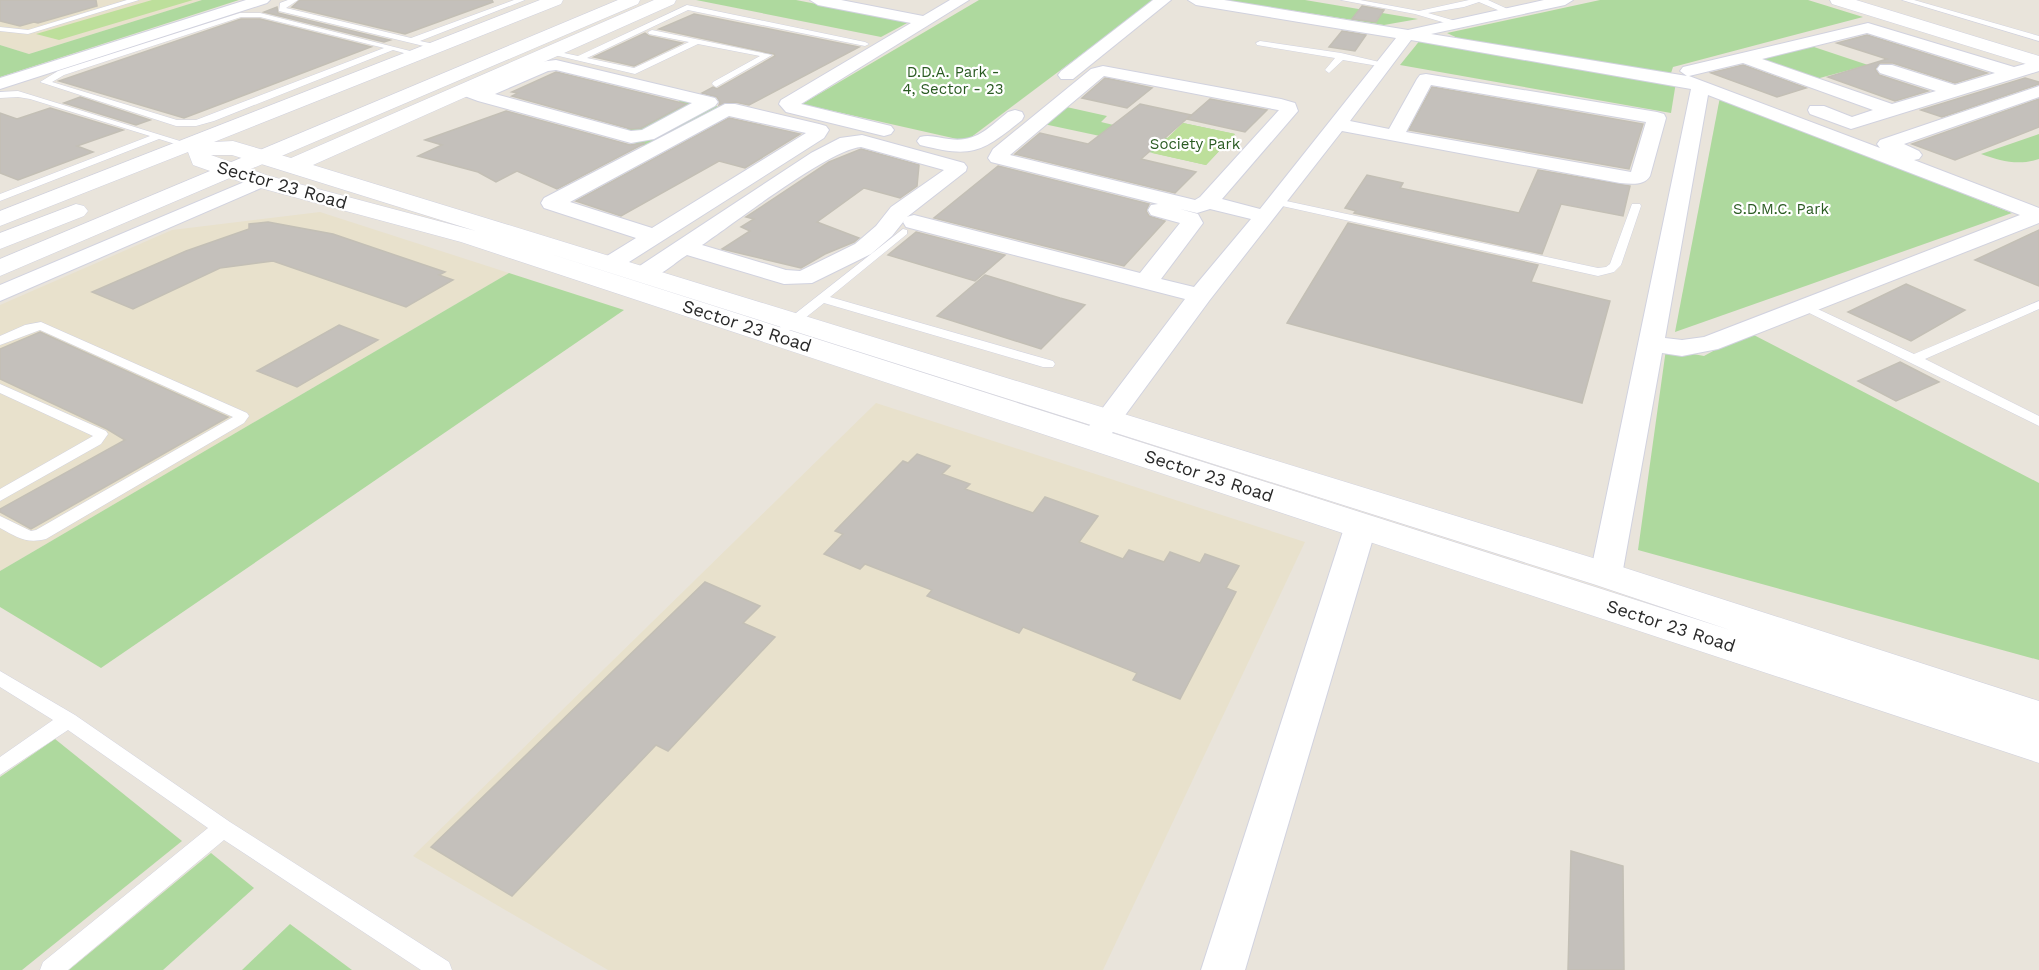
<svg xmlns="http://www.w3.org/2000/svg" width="2039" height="970" font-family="'Work Sans',sans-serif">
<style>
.education{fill:#e8e1cc}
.green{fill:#aed99e}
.pitch{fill:#bddf9b}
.building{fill:#c4c0bb;stroke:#c3bfb5;stroke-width:1.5}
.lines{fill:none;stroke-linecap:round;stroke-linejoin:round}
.service-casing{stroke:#d1d2df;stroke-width:1}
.minor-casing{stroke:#d1d2df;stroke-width:2}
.tertiary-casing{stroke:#d1d2df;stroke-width:1}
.secondary-casing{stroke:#d1d2df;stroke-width:1}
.service{fill:#fff;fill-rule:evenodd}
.minor{fill:#fff;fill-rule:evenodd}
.tertiary{fill:#fff;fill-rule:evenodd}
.secondary{fill:#fff;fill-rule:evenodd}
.labels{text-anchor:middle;stroke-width:4.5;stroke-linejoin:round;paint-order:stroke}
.far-park-label{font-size:15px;fill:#2a5b22;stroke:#fff}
.street-label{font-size:18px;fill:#282828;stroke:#fff}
</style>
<rect width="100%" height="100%" fill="#e9e4db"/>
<g class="education">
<path d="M0 0H202L29 54 0 45Z"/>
<path d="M320 212 509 273 0 571V305L172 230Z"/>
<path d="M876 403 1305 542 1103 970H608L413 856Z"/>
</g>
<g class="green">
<path d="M202 0H239L0 77V45L29 54Z"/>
<path d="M696 0H796L909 22 881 37Z"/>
<path d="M979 0H1154L966 141 802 104Z"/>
<path d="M1225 0H1305L1418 19 1384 25Z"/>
<path d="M1600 0H1808L1863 17 1673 67 1671 73 1464 41 1447 33Z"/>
<path d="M1421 39 1676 82 1671 113 1400 65Z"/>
<path d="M1811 46 1868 65 1816 79 1753 59Z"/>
<path d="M1720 97 2012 213 1675 332Z"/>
<path d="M686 98 723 108 648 147 611 137Z"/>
<path d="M1062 106 1107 116 1101 122 1168 138 1183 123 1235 134 1206 165 1109 143 1114 139 1039 123Z"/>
<path d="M2039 134V159C2018 166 2001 161 1981 154Z"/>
<path d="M509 273 624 310 101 668 0 607V571Z"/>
<path d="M1748 332 2039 483V660L1638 550 1666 349 1704 356Z"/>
<path d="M55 739 182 841 22 970H0V777Z"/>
<path d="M211 853 254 888 163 970H69Z"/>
<path d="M290 924 352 970H242Z"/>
</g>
<g class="pitch">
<path d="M152 0H193L59 40 36 34Z"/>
<path d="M1183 123 1235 134 1206 165 1152 153Z"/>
</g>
<g class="building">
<path d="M0 0H96L97 6 38 23 34 22 20 26 0 21Z"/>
<path d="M300 0H492L493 2 405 34 292 7Z"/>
<path d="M1362 6 1384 10 1376 22 1352 19Z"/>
<path d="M277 7 278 13 390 40 384 42 264 12Z"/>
<path d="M694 14 859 47 749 105 735 102 719 105 720 102 717 97 702 93 713 87 717 89 775 56 774 54 659 29Z"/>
<path d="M241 19H260L371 47 184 118 59 81Z"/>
<path d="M1342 31 1366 35 1355 51 1329 47Z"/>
<path d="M645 33 649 36 682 43 634 66 594 57Z"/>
<path d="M1867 35 1987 73 1955 83 1893 63H1880L1875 69 1879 75 1928 91 1895 101 1828 77 1887 59 1837 43Z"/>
<path d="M1743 65 1806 88 1777 97 1711 73Z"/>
<path d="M556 72 686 104 641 128 631 129 512 96 518 93 512 92Z"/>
<path d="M1105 78 1115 80 1152 88 1127 108 1082 98Z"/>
<path d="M2025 78 2039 82V84L1942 117 1921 110Z"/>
<path d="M1432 87 1643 124 1629 169 1409 130Z"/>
<path d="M80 97 150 120 136 125 64 103Z"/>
<path d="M1210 99 1267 110 1245 132 1187 119Z"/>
<path d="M2039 99V127L1955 160 1912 144Z"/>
<path d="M1140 104 1191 115 1141 159 1196 172 1175 193 1015 154 1040 133 1088 144Z"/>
<path d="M50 108 123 130 77 146 93 152 18 180 0 173V113L17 119Z"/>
<path d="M506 111 630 145 645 143 557 189 517 171 496 182 478 172 418 156 442 145 425 140Z"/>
<path d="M729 118 800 134 745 168 719 161 621 216 576 201Z"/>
<path d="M861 149 919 165 917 186 900 198 864 188 817 222 859 238 854 242 825 254 801 268 722 249 750 231 741 227 754 219 746 217 829 162Z"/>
<path d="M998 166 1149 204 1146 211 1149 216 1165 221 1124 266 934 218Z"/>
<path d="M1538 170 1630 186 1623 216 1561 204 1542 254 1354 213 1356 211 1345 208 1367 175 1403 183 1400 188 1519 213Z"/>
<path d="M268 222 333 234 445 272 439 275 453 280 406 307 273 261 220 268 133 309 92 292 186 251 249 229V224Z"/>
<path d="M1348 223 1538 265 1531 282 1610 301 1582 403 1287 323Z"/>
<path d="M2039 230V286L1975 260Z"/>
<path d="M916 232 1005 255 975 281 888 255Z"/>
<path d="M985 275 1060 298 1085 305 1041 349 937 316Z"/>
<path d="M1906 284 1965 310 1911 341 1848 312Z"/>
<path d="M339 325 378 340 297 387 257 371Z"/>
<path d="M40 332 228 417 31 529 0 512V509L125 440 107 429 0 379V349Z"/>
<path d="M1900 362 1939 382 1896 401 1858 381Z"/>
<path d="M917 454 950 466 942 474 970 484 965 489 1033 513 1045 497 1098 516 1079 542 1123 559 1129 550 1164 562 1170 552 1200 563 1205 554 1239 566 1226 588 1236 592 1180 699 1133 680 1137 673 1023 627 1019 633 927 596 932 590 865 564 860 569 824 554 843 534 835 531 903 461 908 463Z"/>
<path d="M705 582 760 606 743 623 775 637 668 751 656 745 512 896 431 847Z"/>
<path d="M1571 851 1623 866 1624 970H1568Z"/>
</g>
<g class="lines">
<defs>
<g id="service">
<path d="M127 0H139L28 34 0 31V27L28 30Z"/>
<path d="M288 0H298L286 8 411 38 514 0H525L420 41 439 45 440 47 436 49 279 11 280 3Z"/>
<path d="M1341 0H1360L1419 11 1469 0H1488L1514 12 1507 14 1479 2 1464 7 1428 13 1459 22 1460 24 1456 26 1415 14Z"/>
<path d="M1902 0H1914L2039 36V41Z"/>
<path d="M687 5 865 42 869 44 865 46 688 10 587 58 634 68 689 42 649 34 648 32 652 30 772 55 716 87 712 84 713 82 760 56 698 44 635 74 546 53 550 50 578 56Z"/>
<path d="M240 13H260L422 54 418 57 393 50 214 121 196 126H176L40 82 58 71ZM241 17H260L384 48 196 120H177L52 82 64 75Z"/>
<path d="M1260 41 1341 53 1388 64 1384 67 1343 60 1329 73 1325 70 1335 58 1257 45 1256 43Z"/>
<path d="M18 91 193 145 188 148 159 139 0 201V194L150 136 30 99 18 97 0 98V92Z"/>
<path d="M1277 199 1598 268 1606 267 1610 264 1632 204H1640L1641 206 1621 265 1614 272 1598 276 1273 204V200Z"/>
<path d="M903 229 907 230V234L830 297 1053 361 1055 364 1053 367H1043L824 303 790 330H782L780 327 782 324Z"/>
<path d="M2039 301V309L1925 359 2039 416V426L1797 307 1799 304H1807L1914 354Z"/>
<path d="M41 322 247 413 249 416 244 423 46 539C26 544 17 537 0 528V516L31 531 36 530 233 417 40 330 0 345V336L25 325Z"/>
<path d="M0 384 106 431 108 434 101 444 0 501V489L93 436 0 393Z"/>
<path d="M0 671 75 715 230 822 449 962 452 970H421L224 840 68 970H40L43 962 208 828 68 730 0 775V757L53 720 0 687Z"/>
</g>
<g id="minor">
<path d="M246 0H270L267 3 0 89V78Z"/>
<path d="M810 0H841L923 16 950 0H969L801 104 891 126 894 130 891 134 884 136 786 112 779 104 781 100 911 23 818 5Z"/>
<path d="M1153 0H1171L1073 79H1061L1058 75 1061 71Z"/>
<path d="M1188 0H1224L1408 30 1544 0H1573L1565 5 1431 34 1687 76 1680 71 1683 67 1868 23 2014 67 2039 60V71L1851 129 1810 114 1808 110 1810 106H1824L1852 117 1873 110 1743 63 1689 76 1880 148 1877 144 1880 140 2039 86V97L1904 144 1919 151 1922 155 1919 159 1914 160 2039 208V223L1718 349 1682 356 1662 353 1622 575 1618 583 1606 587 1594 583 1590 575 1691 89 1411 40 1350 121 1389 129 1417 79 1420 75 1426 74 1657 112 1664 114 1666 118 1650 176C1644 186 1631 184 1620 183L1342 131 1209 301 1104 444 1094 447 1084 444 1080 438 1185 299 906 227 903 222 906 217 914 215 1140 273 1180 223 1151 215 1148 210 1151 205 1158 204 991 162 988 158 993 149 1091 69 1103 66 1281 99 1295 103 1298 111 1222 199 1260 209 1396 38 1196 5ZM1867 33 1995 73 1955 85 1892 65H1880L1877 69 1880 73 1936 91 1892 104 1762 59ZM1104 76 1278 110H1279L1200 197 1195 200 1010 155ZM1431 85 1646 122 1631 172 1406 132ZM1708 95 2020 215 1704 337 1682 340 1665 338ZM1180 209 1197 213 1210 209 1251 219 1194 287 1161 279 1203 223 1198 214Z"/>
<path d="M556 60 715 98 718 102 715 106 654 139 631 143 478 101 459 94 456 90 459 86 465 85 478 89 539 62ZM556 70 692 103 642 130 631 131 495 94 548 71Z"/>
<path d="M725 104H735L819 124 826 126 829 130 824 138 618 269 610 271 602 269 598 264 602 259 636 238 544 208 541 203 544 198ZM729 116 806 133 652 228 570 202Z"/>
<path d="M1015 110 1022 112 1024 116 1022 120C981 153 972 158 920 145L917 141 920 137C930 134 939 138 949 139 976 143 988 128 1008 112Z"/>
<path d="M862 135 964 163 967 167 966 171 907 217 892 236 871 254 812 283 784 284 687 255C671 265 654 284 635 279L631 274 635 269 811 153 840 138ZM861 147 944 170 891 207 876 226 855 244 800 271 786 270 702 245C733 224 830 149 861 147Z"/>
<path d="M261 175 268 177 271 181 268 185 0 301V285Z"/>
<path d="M1361 514 1372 517 1377 525 1245 970H1201L1345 525 1350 517Z"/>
</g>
<g id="tertiary">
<path d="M540 0H563L561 4 214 142 233 141 291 158 654 0H676L674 4 313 165 1619 566 2039 701V763L461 242 253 186 193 165 188 152 0 226V211ZM211 155H232L476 231 269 176ZM541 251 1593 584 1730 630Z"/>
<path d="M1830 0H1856L2039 56V68L1832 4Z"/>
</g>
<g id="secondary">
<path d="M618 0H640L638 4 0 276V259Z"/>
<path d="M76 204 84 206 88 211 84 216 0 249V233Z"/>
</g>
</defs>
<use href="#service" class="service-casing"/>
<use href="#minor" class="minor-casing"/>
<use href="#tertiary" class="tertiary-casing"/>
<use href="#secondary" class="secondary-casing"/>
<use href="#service" class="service"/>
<use href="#minor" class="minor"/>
<use href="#tertiary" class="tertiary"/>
<use href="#secondary" class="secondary"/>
</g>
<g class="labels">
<g class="far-park-label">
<text x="953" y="77">D.D.A. Park -<tspan x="953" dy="17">4, Sector - 23</tspan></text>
<text x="1195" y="149">Society Park</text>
<text x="1781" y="214">S.D.M.C. Park</text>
</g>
<g class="street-label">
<text transform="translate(282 185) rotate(16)" y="6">Sector 23 Road</text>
<text transform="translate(747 326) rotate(18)" y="6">Sector 23 Road</text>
<text transform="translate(1209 476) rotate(18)" y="6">Sector 23 Road</text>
<text transform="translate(1671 626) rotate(18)" y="6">Sector 23 Road</text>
</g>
</g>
</svg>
